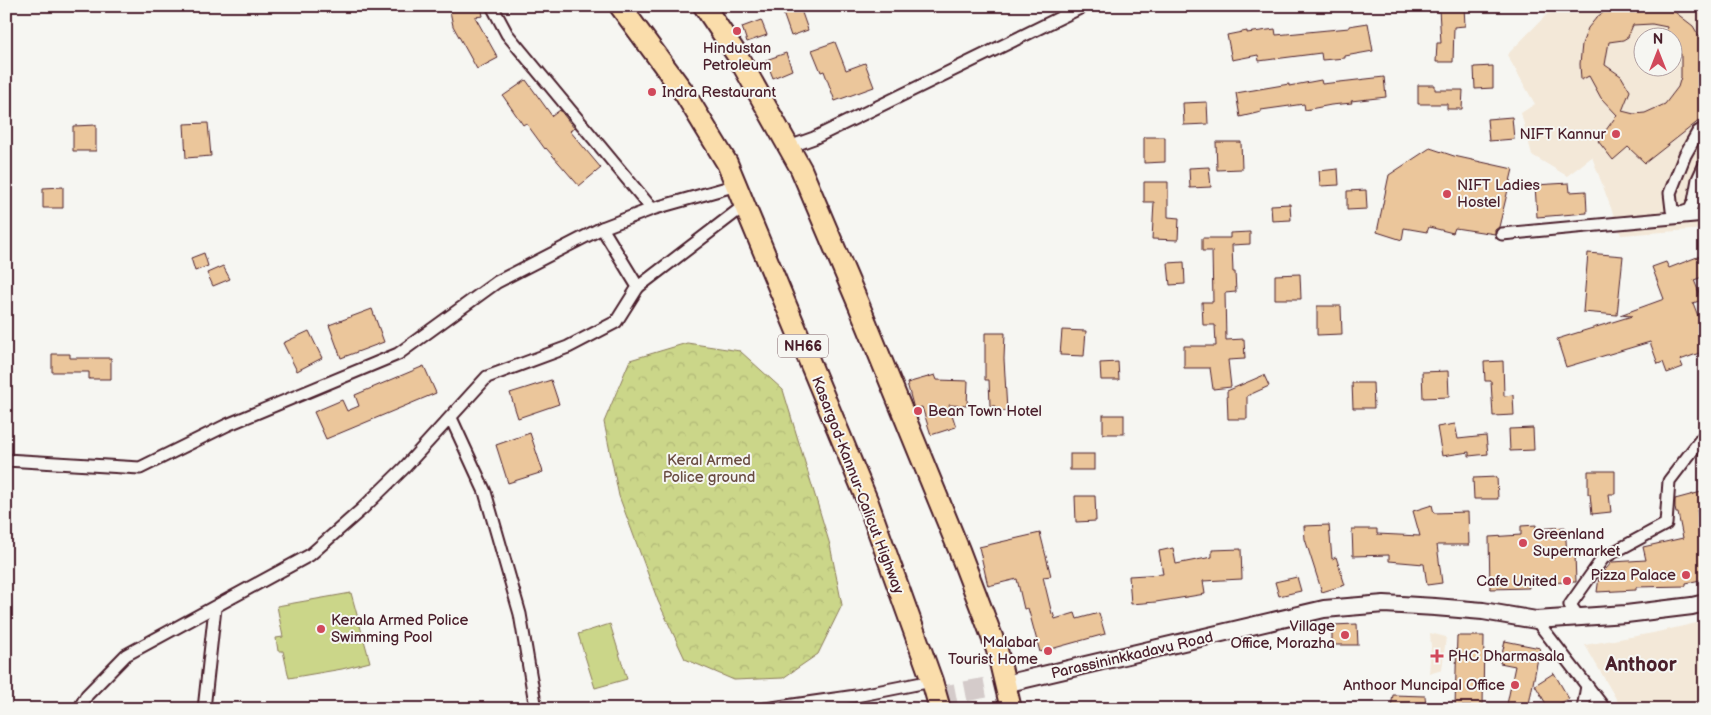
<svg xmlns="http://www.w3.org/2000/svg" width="1711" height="715" font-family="'Balsamiq Sans',sans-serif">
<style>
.built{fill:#f3e8d8;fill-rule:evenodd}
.park{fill:url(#park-crowns);stroke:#8a7a5a}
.pitch{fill:#cbd689;stroke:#8a7a5a}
.building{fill:#ebc69b;stroke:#4a1f2b;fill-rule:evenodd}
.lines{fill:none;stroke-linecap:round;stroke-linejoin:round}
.trunk-tunnel{stroke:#d4cbca;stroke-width:20;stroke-dasharray:20 10;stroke-linecap:butt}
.minor-casing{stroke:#4a1f2b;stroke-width:15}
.secondary-casing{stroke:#4a1f2b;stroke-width:20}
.trunk-casing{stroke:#4a1f2b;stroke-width:24}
.minor{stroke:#f6f6f2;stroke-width:11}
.secondary{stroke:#f6f6f2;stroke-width:16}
.trunk{stroke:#faddab;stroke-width:20}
.poi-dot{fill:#d1495b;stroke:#f6f6f2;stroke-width:2}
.labels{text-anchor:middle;stroke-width:4;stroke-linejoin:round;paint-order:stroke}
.shield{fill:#f6f6f2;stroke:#7e6067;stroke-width:1}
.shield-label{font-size:14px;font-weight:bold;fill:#4a1f2b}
.poi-label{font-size:15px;fill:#4a1f2b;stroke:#f6f6f2;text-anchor:start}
.park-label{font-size:15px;fill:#6a4d42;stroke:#f6f6f2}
.street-label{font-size:15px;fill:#4a1f2b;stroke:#f6f6f2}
.district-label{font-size:20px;font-weight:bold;fill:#4a1f2b;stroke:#f6f6f2}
</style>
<defs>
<pattern id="park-crowns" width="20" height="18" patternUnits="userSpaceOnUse" patternTransform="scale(1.25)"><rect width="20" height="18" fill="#cbd689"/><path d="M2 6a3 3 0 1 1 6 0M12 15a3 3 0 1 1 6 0" fill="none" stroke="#b0b776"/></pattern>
</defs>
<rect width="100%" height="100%" fill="#f6f6f2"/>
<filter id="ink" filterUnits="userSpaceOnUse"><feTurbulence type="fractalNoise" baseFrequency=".02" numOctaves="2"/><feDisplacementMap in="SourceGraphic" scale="10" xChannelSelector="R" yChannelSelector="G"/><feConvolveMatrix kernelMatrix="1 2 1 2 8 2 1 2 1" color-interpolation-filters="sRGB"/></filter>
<g filter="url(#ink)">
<g class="built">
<path d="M1555 6H1705V229L1621 235 1592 157 1567 176 1532 155 1521 113 1535 104 1507 55ZM1644 38H1674V68H1644Z"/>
<path d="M1705 621V709H1622L1585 645 1653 633Z"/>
<path d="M1430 633 1446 637 1442 670 1429 674 1431 647Z"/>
</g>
<path class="park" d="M687 343 740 351 783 390 830 545 842 605 818 654 783 678 734 680 685 659 658 601 619 496 604 422 630 360Z"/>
<g class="pitch">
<path d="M351 593 370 662 342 669 289 678 283 651H278L276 638 283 637 277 606Z"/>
<path d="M610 624 627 679 595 688 578 634Z"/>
</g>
<g class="building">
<path d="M449 6H481L483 16 475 17 498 58 477 69 453 26Z"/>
<path d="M1464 6 1465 26 1454 27 1453 62H1436L1437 43H1441L1439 9Z"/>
<path d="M1612 6H1667L1693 26 1705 46V116L1645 163 1628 147 1613 160 1598 141 1617 115 1601 98 1589 76 1581 80 1580 64 1582 44 1588 28 1597 17ZM1652 24 1667 27 1665 38H1674V52L1681 54V77L1678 87 1665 104 1645 113 1634 114 1622 111 1630 91 1621 76 1605 65 1607 53 1609 42 1623 40 1628 37 1633 25Z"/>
<path d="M800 7 808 30 791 36 783 13Z"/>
<path d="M761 20 767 35 747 42 742 27Z"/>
<path d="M1368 23 1373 51 1345 56V58L1322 60 1321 53 1259 61 1258 55 1232 60 1227 35 1247 31V33L1275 29 1276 35 1349 28V26Z"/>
<path d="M835 42 846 70 865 63 874 87 835 101 824 71 821 72 812 50Z"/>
<path d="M786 53 792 70 773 78 766 60Z"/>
<path d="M1493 66V88L1475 89 1474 67Z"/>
<path d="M1384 77 1386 97 1351 101 1352 103 1331 105 1305 110 1304 104 1261 110V112L1240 117 1236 93 1289 84V86L1321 80 1322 84Z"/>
<path d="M526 80 552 116 560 110 574 128 570 131 601 168 579 186 546 148 545 149 526 123 523 125 503 96Z"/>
<path d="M1418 85H1435V90H1463L1462 109H1447V104H1418Z"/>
<path d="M1207 102 1208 124 1184 125 1183 103Z"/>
<path d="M1512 117 1514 139 1489 141 1487 119Z"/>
<path d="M208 123 211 156 186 158 184 124Z"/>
<path d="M96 125V151H73V126Z"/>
<path d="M1144 137H1165V162L1144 163Z"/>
<path d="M1216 142H1241L1242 169 1217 170Z"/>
<path d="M1430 148 1454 156 1513 169 1499 227 1495 230V234L1455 228 1453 233 1429 227 1427 232 1404 228 1402 240 1377 232 1389 175Z"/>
<path d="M1209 167 1211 187 1190 188 1189 168Z"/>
<path d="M1338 169 1339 185 1320 186 1319 171Z"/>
<path d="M1144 182H1168V217L1179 218 1178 240 1152 239 1154 202H1144Z"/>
<path d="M1569 183 1570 192 1586 191 1587 213 1537 217 1535 185Z"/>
<path d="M63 187V208H43V188Z"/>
<path d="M1366 190 1367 209 1347 210V191Z"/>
<path d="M1290 204 1291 220 1272 221 1271 205Z"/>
<path d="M1250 232V244L1232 245 1233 272H1235L1236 292 1225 293 1226 340 1244 339 1245 359 1228 360 1231 387 1213 389 1210 368H1184V346H1216L1215 325H1203L1202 302H1213L1212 251H1202V238H1230V233Z"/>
<path d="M204 253 208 266 195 271 191 258Z"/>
<path d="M1588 253 1623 256 1617 315 1583 312Z"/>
<path d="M1705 254V276L1694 280 1702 300 1693 303 1705 334V351L1680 360 1683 367 1667 373 1663 362 1658 364 1650 342 1566 367 1557 339 1632 316 1620 315 1664 299 1652 267 1666 262 1669 268Z"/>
<path d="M1184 262 1185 284 1170 285 1168 263Z"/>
<path d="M223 266 230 279 213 286 207 273Z"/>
<path d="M1300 274 1301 299H1275V275Z"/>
<path d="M1317 306H1341L1342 334 1317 335Z"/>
<path d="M372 309 384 342 341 358 329 325Z"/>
<path d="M1062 330 1086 331 1084 356 1060 355Z"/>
<path d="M309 331 322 358 297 371 283 343Z"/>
<path d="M985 333H1005L1004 359 1007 411 995 412V406H990L989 380H985Z"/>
<path d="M52 354H70V358H111V379H89V372H52Z"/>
<path d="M1503 361 1504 396 1513 395 1514 415 1493 416 1491 381H1485L1484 362Z"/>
<path d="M1118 362 1119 380H1101L1100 363Z"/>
<path d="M424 366 436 393 326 439 314 412 342 400 347 411 359 406 355 395Z"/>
<path d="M1448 371 1449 397 1423 398 1422 372Z"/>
<path d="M935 375 937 380 968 381 967 406 949 405 956 427 931 435 922 407 914 409 907 383Z"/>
<path d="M1264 375 1269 386 1247 396V419H1228L1227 391Z"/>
<path d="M551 380 559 404 518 418 510 393Z"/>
<path d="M1352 383H1373L1374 408H1353Z"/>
<rect x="1103" y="415" width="21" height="19"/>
<path d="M1455 424 1458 439 1486 436 1488 454 1469 456V452L1442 456 1437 427Z"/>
<path d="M1533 428 1534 450 1510 451 1509 429Z"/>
<path d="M530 433 543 472 508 483 496 445Z"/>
<rect x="1070" y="454" width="24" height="16"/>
<path d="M1588 471H1615V494H1609L1611 512 1592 514 1590 494H1588Z"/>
<path d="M1497 477 1498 499H1474L1473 478Z"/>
<path d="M1705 491V508L1697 510 1705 553V579L1686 583V586L1636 587V590L1597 592 1599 577 1612 562 1646 560 1643 547 1683 538 1678 513H1676L1675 508V499Z"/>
<path d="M1075 496H1095L1096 521 1076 522Z"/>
<path d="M1432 505 1434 513 1468 512 1469 545H1437L1442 583 1427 585 1424 564 1389 561V555L1353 556 1352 529H1377V534L1420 536 1413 511Z"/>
<path d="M1329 525 1332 559 1336 557 1345 585 1322 592 1305 539 1304 526Z"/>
<path d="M1536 525V529L1565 527 1567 554H1575L1576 582 1528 583 1529 588 1490 589 1489 537 1521 535V526Z"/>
<path d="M1040 533 1051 576 1043 577 1052 614 1053 613 1055 619 1075 613 1077 619 1099 613 1105 634 1040 652 1028 608 1024 609 1017 579 988 586 979 547Z"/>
<path d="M1173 548 1176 564 1212 557V550L1241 549 1242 579 1203 581 1205 594 1156 602 1131 604 1129 576 1163 574 1159 551Z"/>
<path d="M1297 577 1301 591 1279 596 1275 582Z"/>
<path d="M1357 624 1358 645H1332V625Z"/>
<path d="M1457 636H1484L1483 706H1455Z"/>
<path d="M1505 641 1540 648 1528 709H1506L1515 666 1500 663Z"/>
<path d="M1554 673 1569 699 1549 709 1535 685Z"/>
<path d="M1393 695 1425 696 1426 707H1421V709H1397V706L1391 707Z"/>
</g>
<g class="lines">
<path class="trunk-tunnel" d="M936 697 1005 684"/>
<defs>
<g id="minor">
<path d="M492 6 507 34 652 209"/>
<path d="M1705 128 1698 132 1685 155 1670 193 1672 210 1681 213 1690 210 1694 201 1698 179 1705 164"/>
<path d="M789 147 814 138 1084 6"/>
<path d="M1502 234 1705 215"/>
<path d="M638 287 745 205"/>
<path d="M451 418 485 492 520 614 536 709"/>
<path d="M6 460 140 468 227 425 398 354 497 282 602 228 652 209 737 185"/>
<path d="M1578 616 1570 605 1603 558 1666 524 1669 481 1705 434"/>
<path d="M1536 620 1605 709"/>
<path d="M79 709 87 695 126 655 310 555 362 509 404 468 487 377 568 347 616 322 638 287 602 228"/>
<path d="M204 709 215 608"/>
<path d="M765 709 856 696 932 681"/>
<path d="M1583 709 1587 686"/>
</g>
<path id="secondary" d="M1005 684 1324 609 1384 604 1435 607 1483 611 1536 620 1626 614 1692 606 1705 603"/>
<g id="trunk">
<path d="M620 6 685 94 727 163 867 500 932 681 940 709"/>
<path d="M704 6 737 55 801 169 858 303 959 550 997 650 1011 709"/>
</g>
</defs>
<use href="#minor" class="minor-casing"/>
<use href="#secondary" class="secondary-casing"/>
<use href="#trunk" class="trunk-casing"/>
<use href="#minor" class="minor"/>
<use href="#secondary" class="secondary"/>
<use href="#trunk" class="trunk"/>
</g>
</g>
<g class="poi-dot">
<circle cx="737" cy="31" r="5"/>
<circle cx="652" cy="92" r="5"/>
<circle cx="1616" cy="134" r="5"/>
<circle cx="1447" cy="194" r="5"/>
<circle cx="918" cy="411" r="5"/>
<circle cx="1523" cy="543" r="5"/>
<circle cx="1686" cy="575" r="5"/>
<circle cx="1567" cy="581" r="5"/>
<circle cx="321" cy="629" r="5"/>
<circle cx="1345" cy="635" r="5"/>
<circle cx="1048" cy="651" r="5"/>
<path d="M1434.5 648.5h5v5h5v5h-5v5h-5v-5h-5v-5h5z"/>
<circle cx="1515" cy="685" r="5"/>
</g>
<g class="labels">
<rect class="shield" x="778" y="334.5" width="50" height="23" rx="4"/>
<g class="shield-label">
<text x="803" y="351">NH66</text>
</g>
<g class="poi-label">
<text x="737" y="53" text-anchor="middle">Hindustan<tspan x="737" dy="17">Petroleum</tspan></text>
<text x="662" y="97">Indra Restaurant</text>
<text x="1606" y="139" text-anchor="end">NIFT Kannur</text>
<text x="1457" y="190">NIFT Ladies<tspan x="1457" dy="17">Hostel</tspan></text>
<text x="928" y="416">Bean Town Hotel</text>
<text x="1533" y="539">Greenland<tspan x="1533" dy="17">Supermarket</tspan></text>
<text x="1676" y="580" text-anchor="end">Pizza Palace</text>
<text x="1557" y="586" text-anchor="end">Cafe United</text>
<text x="331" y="625">Kerala Armed Police<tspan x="331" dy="17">Swimming Pool</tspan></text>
<text x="1335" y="631" text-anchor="end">Village<tspan x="1335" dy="17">Office, Morazha</tspan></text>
<text x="1038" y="647" text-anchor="end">Malabar<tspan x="1038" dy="17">Tourist Home</tspan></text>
<text x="1448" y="661">PHC Dharmasala</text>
<text x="1505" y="690" text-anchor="end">Anthoor Muncipal Office</text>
</g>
<g class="park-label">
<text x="709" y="465">Keral Armed<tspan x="709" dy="17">Police ground</tspan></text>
</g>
<g class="street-label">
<text transform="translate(858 485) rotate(69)" y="5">Kasargod-Kannur-Calicut Highway</text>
<text transform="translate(1132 655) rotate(-13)" y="5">Parassininkkadavu Road</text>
</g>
<g class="district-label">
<text x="1641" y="671">Anthoor</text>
</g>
</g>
<rect width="1711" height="715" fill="none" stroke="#f6f6f2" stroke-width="25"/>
<rect x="12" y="12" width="1686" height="690" fill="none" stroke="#4a1f2b" stroke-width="2" filter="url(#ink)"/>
<g transform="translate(1658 52)"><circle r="24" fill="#f6f6f2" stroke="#b1a0a2"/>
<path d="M0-4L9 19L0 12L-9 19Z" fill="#d1495b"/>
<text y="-8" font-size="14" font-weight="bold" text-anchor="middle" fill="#4a1f2b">N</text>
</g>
</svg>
